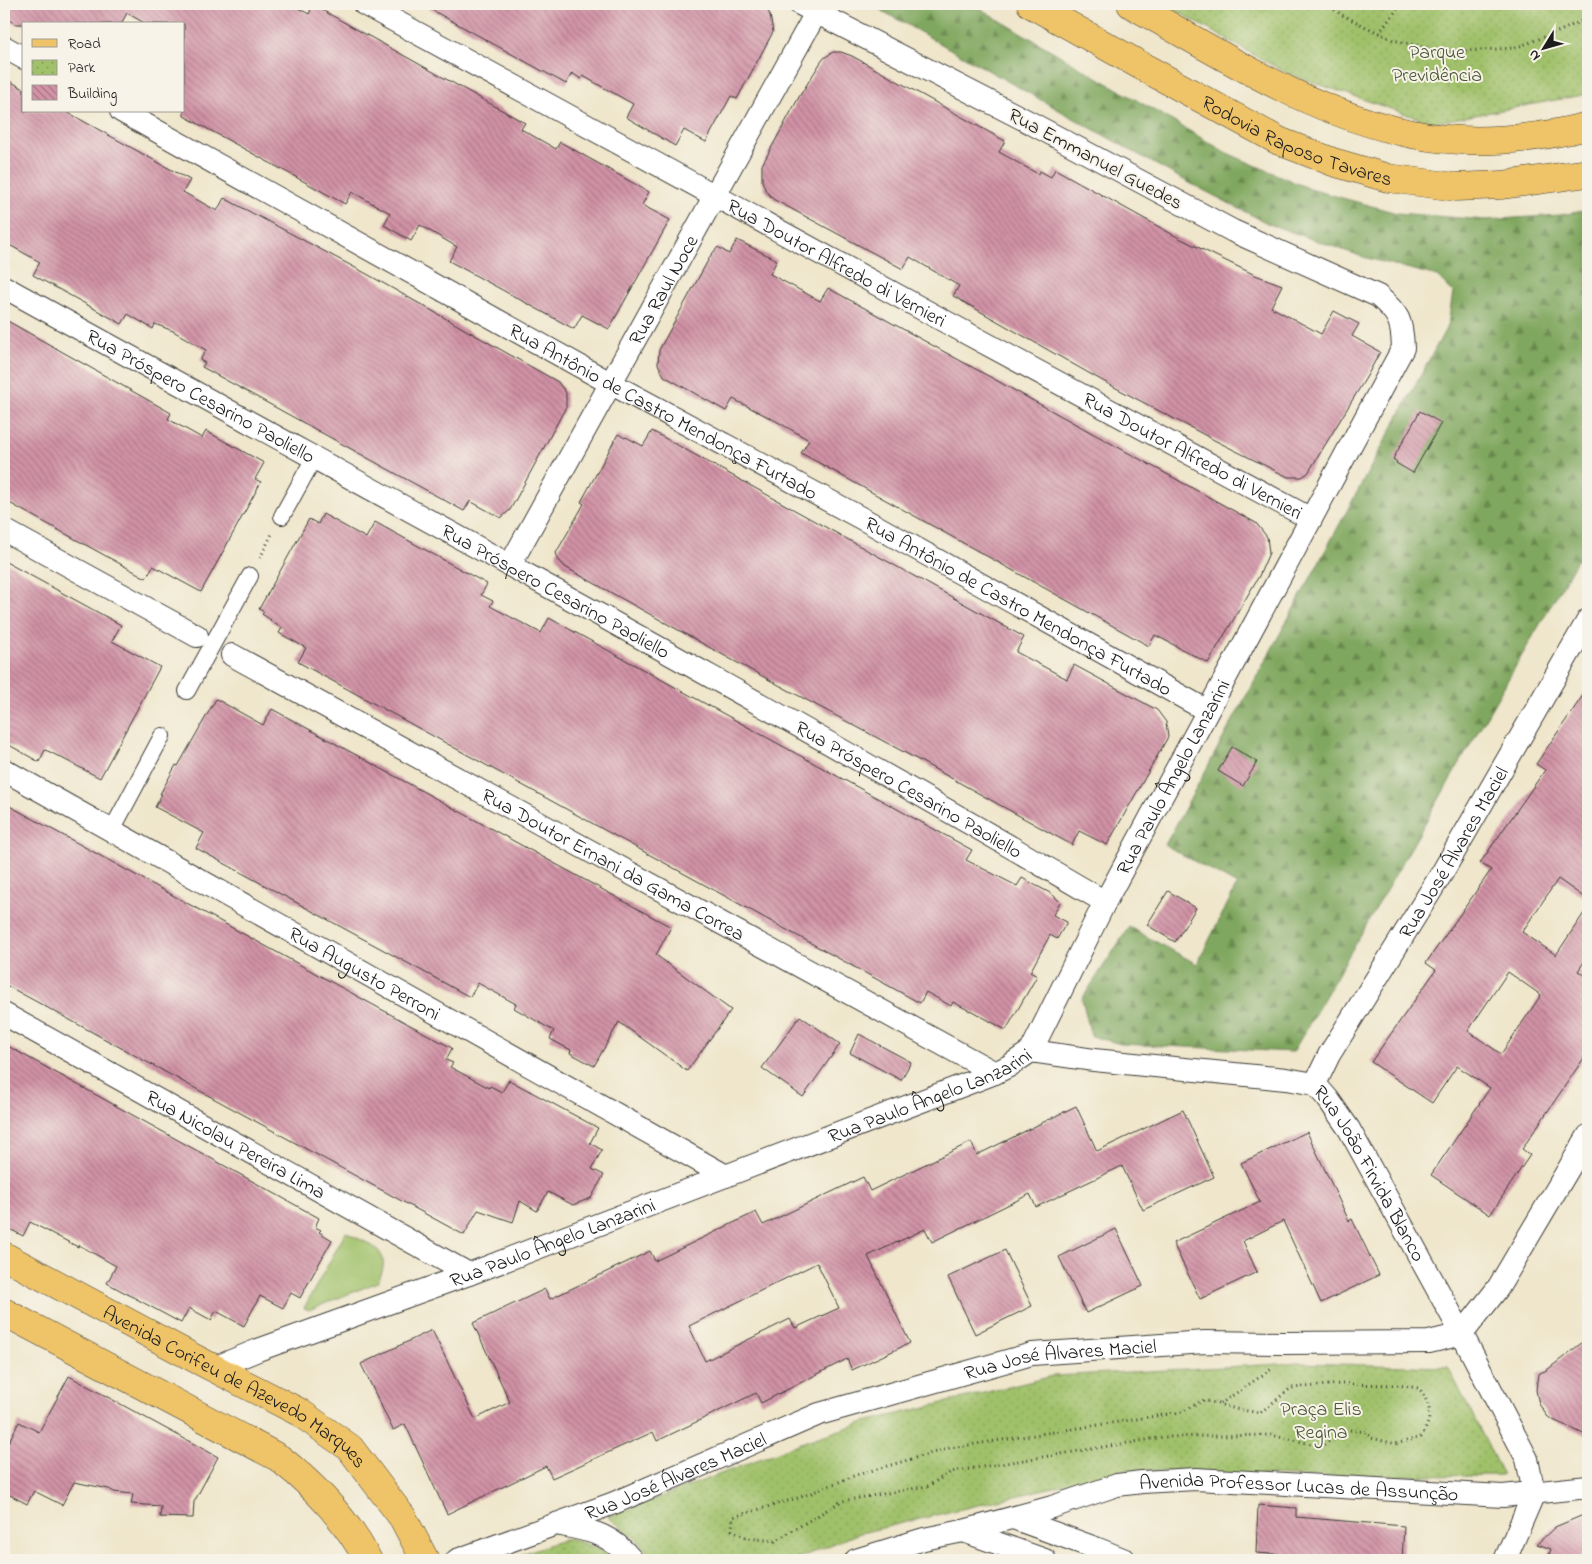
<svg xmlns="http://www.w3.org/2000/svg" width="1592" height="1564" font-family="'Indie Flower',sans-serif">
<style>
.green{fill:#a0c16a;stroke:#5e6e43}
.forest{fill:url(#forest-firs);stroke:#4e623d}
.park{fill:url(#park-dots);stroke:#5e6e43}
.building{fill:url(#building-back-hatch);fill-rule:evenodd}
.lines{fill:none;stroke-linecap:round;stroke-linejoin:round}
.pedestrian-casing{stroke:#3c3a36;stroke-width:18}
.minor-casing{stroke:#3c3a36;stroke-width:24}
.primary-casing{stroke:#3c3a36;stroke-width:29}
.motorway-casing{stroke:#3c3a36;stroke-width:29}
.path{stroke:#3c3a36;stroke-width:3;stroke-dasharray:1 4;stroke-linecap:butt}
.pedestrian{stroke:#fff;stroke-width:16}
.minor{stroke:#fff;stroke-width:22}
.primary{stroke:#efc469;stroke-width:28}
.motorway{stroke:#efc469;stroke-width:28}
.labels{text-anchor:middle;stroke-width:4;stroke-linejoin:round;paint-order:stroke}
.park-label{font-size:20px;fill:#4a5637;stroke:#f7f3e8}
.street-label{font-size:20px;fill:#1c1c1c;stroke:#f7f3e8}
</style>
<defs>
<pattern id="forest-firs" width="22" height="20" patternUnits="userSpaceOnUse" patternTransform="scale(1.25)"><rect width="22" height="20" fill="#80a75e"/><path d="M5 1l3.5 6h-7zM16 11l3.5 6h-7z" fill="#68874d"/></pattern>
<pattern id="park-dots" width="8" height="8" patternUnits="userSpaceOnUse" patternTransform="scale(1.25)"><rect width="8" height="8" fill="#a0c16a"/><path d="M2 2h.1M6 6h.1" fill="none" stroke="#89a55b" stroke-width="1.8" stroke-linecap="round"/></pattern>
<pattern id="building-back-hatch" width="6" height="6" patternUnits="userSpaceOnUse" patternTransform="scale(1.25)"><rect width="6" height="6" fill="#d192a6"/><path d="M-1 5l2 2M0 0l6 6M5-1l2 2" fill="none" stroke="#a97686"/></pattern>
</defs>
<rect width="100%" height="100%" fill="#f7f3e8"/>
<filter id="ink" filterUnits="userSpaceOnUse"><feTurbulence type="fractalNoise" baseFrequency=".02" numOctaves="2"/><feDisplacementMap in="SourceGraphic" scale="10" xChannelSelector="R" yChannelSelector="G"/><feConvolveMatrix kernelMatrix="1 2 1 2 8 2 1 2 1" color-interpolation-filters="sRGB"/></filter>
<filter id="wash" filterUnits="userSpaceOnUse"><feTurbulence type="fractalNoise" baseFrequency=".0096" numOctaves="4" result="noise"/><feDisplacementMap in="SourceGraphic" scale="20" xChannelSelector="R" yChannelSelector="G"/><feGaussianBlur stdDeviation="1.12" result="paint"/><feColorMatrix in="noise" values="0 0 0 0 0 0 0 0 0 0 0 0 0 0 0 0 0 1.4 0 .05"/><feComposite in="paint" operator="in"/></filter>
<g filter="url(#wash)">
<rect width="100%" height="100%" fill="#efe6cb"/>
<path class="green" d="M346 1232C371 1246 394 1249 378 1282L309 1310 304 1308Z"/>
<path class="forest" d="M870 4H972L1227 153 1310 189 1397 213 1486 220 1560 215 1588 210V541L1293 1052 1121 1044 1091 1036 1082 999 1129 927 1197 964 1237 885 1165 845 1448 325 1453 292 1437 276 1363 257 1269 224 1180 178Z"/>
<g class="park">
<path d="M1164 4H1588V94L1432 123 1286 73Z"/>
<path d="M1299 1363 1448 1367 1503 1475 1322 1477 1124 1470 857 1534 794 1560H653L638 1540 608 1517 809 1440 865 1422 1053 1376Z"/>
<path d="M569 1538 606 1552 612 1560H510L527 1552Z"/>
</g>
<g id="blocks">
<g class="building">
<path d="M4 4H290L309 14 313 5 525 123 521 129 556 149 560 142 649 192 642 205 670 220 609 329 582 315 574 329 449 261 457 247 420 225 411 241 384 225 390 213 352 192 345 204 184 116V24H146L127 13 121 24H16L4 17Z"/>
<path d="M421 4H758L766 8 770 15 773 32 737 99 731 96 706 142 684 130 675 146 626 117 633 104 583 76 581 79 572 73 566 84Z"/>
<path d="M833 52H841L852 56 1005 141 999 152 1038 174 1040 171 1051 177 1055 169 1179 238 1255 275 1282 285 1271 307 1321 334 1334 311 1359 324 1352 336 1380 352 1367 376 1308 473 1302 477H1288L1216 441 1101 380 953 296 959 286 910 257 903 269 773 199 766 191 762 181V165L799 97 821 62 824 58Z"/>
<path d="M4 78 24 89V111H65L190 180 183 192 217 211 224 198 367 274 558 382 566 393V407L510 510 501 518 470 501 464 511 202 367 205 363 200 360 206 350 173 331 155 324 153 329 128 314 122 324 33 275 40 262 4 242Z"/>
<path d="M737 240 777 260 770 274 820 301 828 288 1256 523 1267 537 1269 553 1259 576 1208 663 1155 635 1149 646 801 453 809 440 776 421 733 399 726 411 664 376 658 364 659 350 711 255 718 247 729 254Z"/>
<path d="M4 319 171 413 168 419 202 438 206 431 264 463 255 479 261 482 201 592 153 566 146 578 4 500Z"/>
<path d="M1420 411 1441 423 1413 473 1396 463 1397 462 1393 459Z"/>
<path d="M652 431 1024 637 1016 652 1067 679 1074 665 1157 710 1166 722 1168 737 1107 845 1079 831 1072 845 913 757 734 661 565 567 558 559 556 553 584 504 581 502 618 434 625 438 626 437 643 446Z"/>
<path d="M323 514 366 538 375 522 487 584 481 595 493 601 490 606 541 633 549 618 972 850 966 860 1017 886 1022 878 1052 894 1060 902 1053 915 1067 922 1057 939 1050 935 1030 972 1037 976 1006 1030 970 1010V1011L953 1002 951 1006 926 992 920 1003 298 662 306 648 279 633 282 628 270 621 271 620 262 614 264 612 259 609 309 519 318 524Z"/>
<path d="M4 561 121 625 112 641 160 667 100 778 50 752 45 750 39 762 4 742Z"/>
<path d="M1588 688V900L1558 879 1522 932 1556 955 1588 907V956L1578 971 1588 977V1052L1522 1149 1530 1155 1490 1215 1431 1175 1490 1088 1457 1066 1432 1103 1371 1062 1436 970 1426 963 1491 870 1480 863 1545 770 1536 764ZM1508 972 1541 995 1501 1054 1468 1031Z"/>
<path d="M216 699 263 725 272 709 671 927 656 955 731 1010 687 1071 619 1022 594 1066 570 1053 571 1050 550 1039 554 1031 514 1008 516 1004 478 983 470 997 196 848 204 833 155 807 162 794H160L176 765 178 766Z"/>
<path d="M1232 747 1257 762 1243 786 1218 771Z"/>
<path d="M4 803 452 1048 446 1060 453 1063 450 1067 489 1088 490 1086 502 1092 509 1080 598 1128 590 1143 602 1150 592 1169 604 1175 591 1198 573 1205 548 1192 537 1211 520 1201 513 1222 478 1210 464 1235 4 984Z"/>
<path d="M1168 891 1196 908 1175 942 1147 925Z"/>
<path d="M800 1016 840 1044 803 1097 762 1068Z"/>
<path d="M859 1034 911 1062 901 1080 850 1053Z"/>
<path d="M4 1044 319 1218 315 1227 321 1230 319 1232 332 1240 300 1298 291 1293 283 1308 260 1296 244 1326 216 1311 211 1320 189 1308 181 1323 107 1283 116 1266 79 1245 78 1247 30 1222 23 1236 4 1226Z"/>
<path d="M1076 1106 1097 1151 1183 1110 1214 1177 1143 1210 1122 1166 1036 1207 1030 1194 932 1242 925 1229 868 1256 910 1343 852 1370 847 1359 761 1403 756 1393 657 1441 653 1432 552 1478 546 1466 447 1514 405 1424 393 1430 361 1364 432 1330 475 1419 510 1402 473 1323 545 1289 550 1299 650 1251 655 1261 756 1212 763 1225 863 1177 870 1191 971 1142 977 1155ZM817 1263 839 1308 795 1328 790 1319 705 1361 689 1326Z"/>
<path d="M1307 1132 1349 1221 1352 1219 1379 1275 1321 1303 1283 1221 1243 1241 1257 1272 1200 1299 1173 1243 1260 1202 1241 1163Z"/>
<path d="M1116 1229 1143 1286 1086 1313 1059 1257Z"/>
<path d="M1005 1250 1032 1306 975 1334 948 1277Z"/>
<path d="M1588 1338V1436L1551 1419 1547 1416 1539 1404 1536 1390 1538 1374 1547 1370Z"/>
<path d="M69 1376 218 1457 194 1502 193 1518 160 1517 161 1506 131 1504 133 1494 114 1492 109 1489 74 1482 62 1505 34 1491 27 1504 4 1492V1451L19 1422 39 1432Z"/>
<path d="M1258 1505 1296 1508V1517L1404 1526 1402 1560H1287L1288 1555 1256 1553Z"/>
<path d="M1588 1513V1560H1547L1551 1549 1537 1544 1555 1527Z"/>
</g>
</g>
</g>
<g filter="url(#ink)">
<use href="#blocks" fill-opacity="0" stroke="#3c3a36" stroke-width="1"/>
<g class="lines">
<defs>
<g id="pedestrian">
<path d="M282 516 314 458"/>
<path d="M187 691 250 576"/>
<path d="M112 830 162 736"/>
</g>
<g id="minor">
<path id="s1" d="M364 4 946 322 1311 519"/>
<path d="M4 47 24 58"/>
<path id="s2" d="M121 111 610 383 874 525 1206 710"/>
<path id="s3" d="M4 287C372 491 743 689 1105 902"/>
<path d="M4 530 197 636"/>
<path id="s4" d="M510 565 816 13"/>
<path id="s5" d="M232 655 995 1073"/>
<path id="s6" d="M4 770 726 1176"/>
<path id="s7" d="M4 1014 469 1274"/>
<path id="s8" d="M1031 1051 1094 1060 1286 1079 1315 1084 1328 1099 1349 1129 1462 1334 1527 1459 1534 1493 1505 1560"/>
<path id="s9" d="M1315 1084 1329 1055 1442 873 1588 620"/>
<path id="s10" d="M214 1368 258 1350 469 1274 995 1073 1009 1066 1031 1051 1105 902 1403 348C1402 320 1399 314 1378 296L1233 231 1027 121 800 4"/>
<path d="M1013 1518 1098 1549 1125 1560"/>
<path d="M557 1524C590 1531 609 1532 632 1560"/>
<path d="M963 1531 1045 1560"/>
<path id="s11" d="M457 1560 614 1503 819 1414 1032 1354 1205 1342 1282 1343 1429 1342 1462 1334 1498 1288 1588 1136"/>
<path id="s12" d="M856 1560 924 1539 963 1531 1052 1507 1117 1485 1142 1482 1196 1479 1503 1496 1588 1487"/>
</g>
<g id="primary">
<path id="s13" d="M4 1256 196 1359 299 1412 350 1448 403 1518 425 1560"/>
<path d="M4 1312 279 1458C315 1486 346 1519 368 1560"/>
</g>
<g id="motorway">
<path id="s14" d="M1031 4 1147 69 1279 141 1333 162 1388 178 1456 187 1502 185 1588 173"/>
<path d="M1131 4C1220 54 1310 113 1412 134 1469 146 1533 140 1588 126"/>
</g>
</defs>
<use href="#pedestrian" class="pedestrian-casing"/>
<use href="#minor" class="minor-casing"/>
<use href="#primary" class="primary-casing"/>
<use href="#motorway" class="motorway-casing"/>
<g class="path">
<path d="M1326 4 1342 15 1393 40 1444 52 1515 48 1560 31 1588 18"/>
<path d="M1379 33 1401 4"/>
<path d="M260 558 273 532"/>
<path d="M1342 1384 1397 1385 1419 1388C1432 1407 1433 1417 1421 1437L1396 1444 1371 1438 1366 1432 1350 1430 1321 1446 1271 1435 1164 1437 951 1472 928 1486 842 1501 775 1541 748 1538 732 1530 733 1517 801 1497 856 1475 950 1448 1182 1412 1204 1400 1236 1409 1260 1413 1291 1388Z"/>
<path d="M1220 1404 1273 1368"/>
</g>
<use href="#pedestrian" class="pedestrian"/>
<use href="#minor" class="minor"/>
<use href="#primary" class="primary"/>
<use href="#motorway" class="motorway"/>
</g>
</g>
<g class="labels">
<g class="park-label">
<text x="1437" y="58">Parque<tspan x="1437" dy="23">Previdência</tspan></text>
<text x="1321" y="1415">Praça Elis<tspan x="1321" dy="23">Regina</tspan></text>
</g>
<g class="street-label">
<text dy="7" stroke="none"><textPath href="#s14" startOffset="300">Rodovia Raposo Tavares</textPath></text>
<text transform="translate(1096 158) rotate(28)" y="7">Rua Emmanuel Guedes</text>
<text dy="7" stroke="none"><textPath href="#s1" startOffset="539">Rua Doutor Alfredo di Vernieri</textPath></text>
<text dy="7" stroke="none"><textPath href="#s4" startOffset="315">Rua Raul Noce</textPath></text>
<text dy="7" stroke="none"><textPath href="#s3" startOffset="225">Rua Próspero Cesarino Paoliello</textPath></text>
<text dy="7" stroke="none"><textPath href="#s2" startOffset="620">Rua Antônio de Castro Mendonça Furtado</textPath></text>
<text dy="7" stroke="none"><textPath href="#s1" startOffset="944">Rua Doutor Alfredo di Vernieri</textPath></text>
<text dy="7" stroke="none"><textPath href="#s3" startOffset="630">Rua Próspero Cesarino Paoliello</textPath></text>
<text dy="7" stroke="none"><textPath href="#s2" startOffset="1025">Rua Antônio de Castro Mendonça Furtado</textPath></text>
<text dy="7" stroke="none"><textPath href="#s10" startOffset="1186">Rua Paulo Ângelo Lanzarini</textPath></text>
<text dy="7" stroke="none"><textPath href="#s3" startOffset="1035">Rua Próspero Cesarino Paoliello</textPath></text>
<text dy="7" stroke="none"><textPath href="#s9" startOffset="270">Rua José Álvares Maciel</textPath></text>
<text dy="7" stroke="none"><textPath href="#s5" startOffset="435">Rua Doutor Ernani da Gama Correa</textPath></text>
<text dy="7" stroke="none"><textPath href="#s6" startOffset="414">Rua Augusto Perroni</textPath></text>
<text dy="7" stroke="none"><textPath href="#s10" startOffset="766">Rua Paulo Ângelo Lanzarini</textPath></text>
<text dy="7" stroke="none"><textPath href="#s7" startOffset="266">Rua Nicolau Pereira Lima</textPath></text>
<text dy="7" stroke="none"><textPath href="#s8" startOffset="391">Rua João Firvida Blanco</textPath></text>
<text dy="7" stroke="none"><textPath href="#s10" startOffset="361">Rua Paulo Ângelo Lanzarini</textPath></text>
<text dy="7" stroke="none"><textPath href="#s11" startOffset="639">Rua José Álvares Maciel</textPath></text>
<text dy="7" stroke="none"><textPath href="#s13" startOffset="266">Avenida Corifeu de Azevedo Marques</textPath></text>
<text dy="7" stroke="none"><textPath href="#s11" startOffset="234">Rua José Álvares Maciel</textPath></text>
<text dy="7" stroke="none"><textPath href="#s12" startOffset="454">Avenida Professor Lucas de Assunção</textPath></text>
</g>
</g>
<rect width="1592" height="1564" fill="none" stroke="#f7f3e8" stroke-width="20"/>
<rect x="22" y="22" width="162" height="90" fill="#f7f3e8" stroke="#9f9d96"/>
<rect x="32" y="39" width="25" height="8" fill="#efc469" stroke="#9f9d96"/>
<text x="68" y="48" font-size="15" fill="#1c1c1c">Road</text>
<rect x="32" y="60" width="25" height="15" fill="url(#park-dots)" stroke="#9f9d96"/>
<text x="68" y="72" font-size="15" fill="#1c1c1c">Park</text>
<rect x="32" y="85" width="25" height="15" fill="url(#building-back-hatch)" stroke="#9f9d96"/>
<text x="68" y="98" font-size="15" fill="#1c1c1c">Building</text>
<g transform="translate(1544 48) rotate(233)" stroke="#f7f3e8" stroke-width="4" paint-order="stroke">
<path d="M0-4L9 19L0 12L-9 19Z" fill="#1c1c1c"/>
<text y="-8" font-size="14" font-weight="bold" text-anchor="middle" fill="#1c1c1c">N</text>
</g>
</svg>
